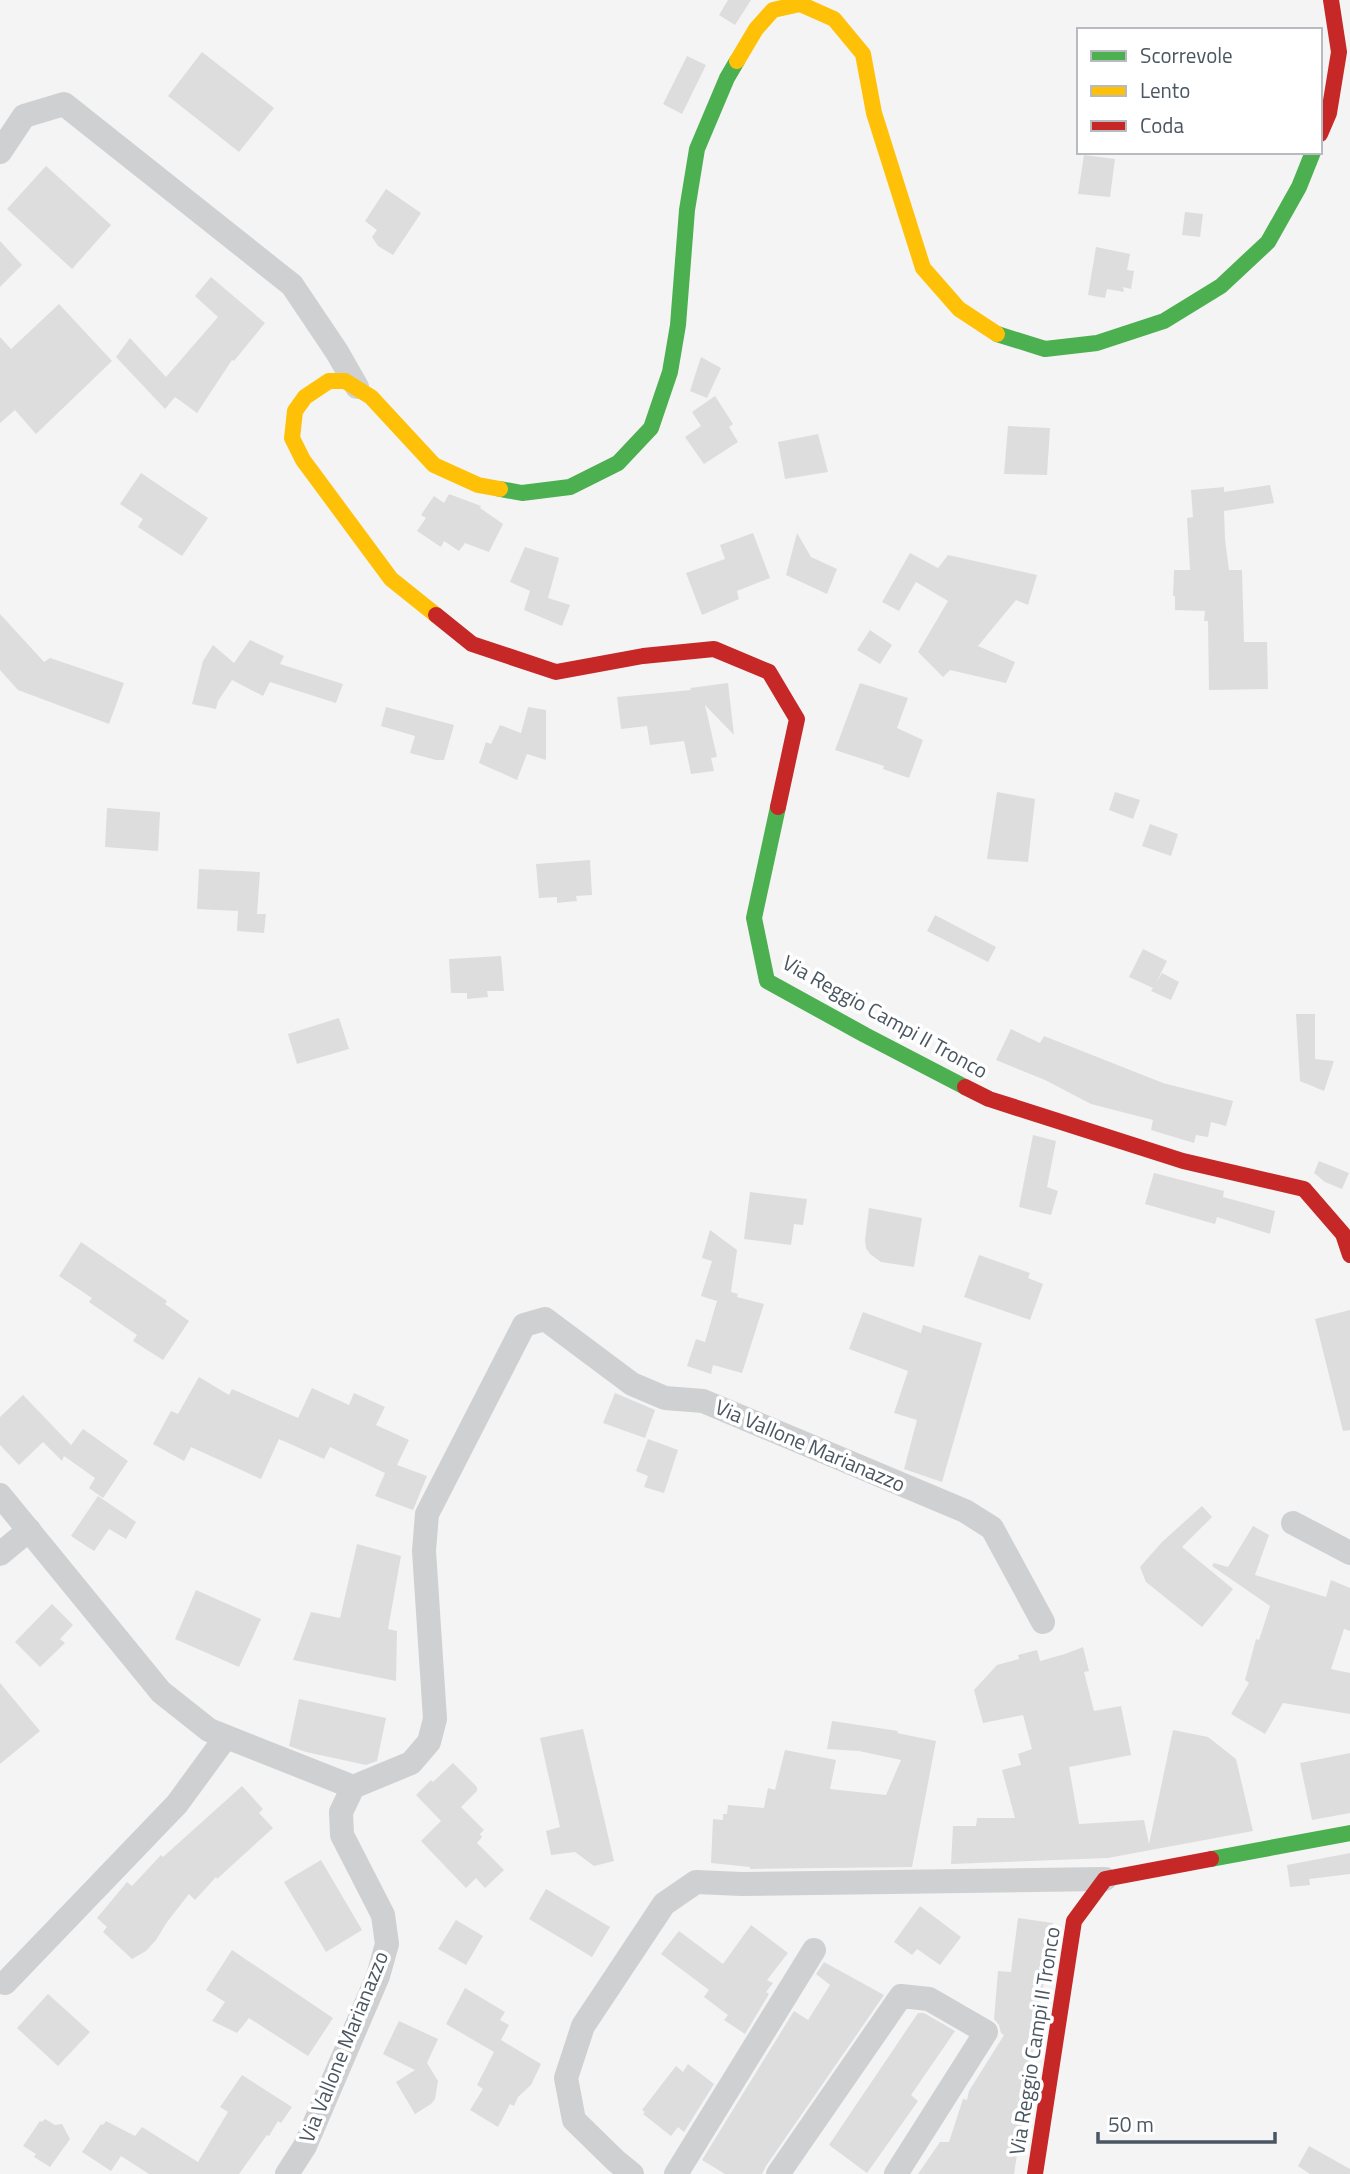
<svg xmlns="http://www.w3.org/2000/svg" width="1350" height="2174" font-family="'Titillium Web',sans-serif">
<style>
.building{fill:#ddddde}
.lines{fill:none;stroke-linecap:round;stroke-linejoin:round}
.street{stroke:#ced0d2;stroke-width:24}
.fast{stroke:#4caf50;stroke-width:16}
.slow{stroke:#ffc107;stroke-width:16}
.jam{stroke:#c62828;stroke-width:16}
.labels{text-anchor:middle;stroke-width:7;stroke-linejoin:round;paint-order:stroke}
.street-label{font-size:21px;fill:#4a5661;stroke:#fff}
</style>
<rect width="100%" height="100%" fill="#f4f4f4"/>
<g class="building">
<path d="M728 0H751L735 25 719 15Z"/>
<path d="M202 52 274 108 239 152 168 96Z"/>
<path d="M687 56 706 65 682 114 663 104Z"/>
<path d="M1084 155 1115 159 1110 197 1078 194Z"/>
<path d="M46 166 111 225 72 269 7 209Z"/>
<path d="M386 189 421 213 393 255 378 246 372 237 377 230 365 221Z"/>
<path d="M1185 212 1203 214 1200 237 1182 235Z"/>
<path d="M0 241 22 265 0 287Z"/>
<path d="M1096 247 1130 254 1127 270 1134 271 1131 289 1123 287 1124 292 1107 289 1105 298 1088 295Z"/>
<path d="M211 277 265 323 234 361 232 360 197 413 175 397 165 409 116 357 130 338 166 377 218 317 195 296Z"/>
<path d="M59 304 112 361 36 434 15 410 0 423V337L11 349Z"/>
<path d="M701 357 721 368 707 398 690 391Z"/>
<path d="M715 396 733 424 729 427 738 442 704 464 685 437 701 426 692 412Z"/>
<path d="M1008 426 1050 428 1047 475 1004 474Z"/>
<path d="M818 434 828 472 785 479 778 442Z"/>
<path d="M141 473 208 518 182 556 138 527 143 519 120 504Z"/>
<path d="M1270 485 1274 503 1224 511 1225 539 1229 570H1242L1244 642H1267L1268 689 1209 690 1208 621H1204L1205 611 1175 610V596H1173L1174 570H1190L1187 518 1193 517 1191 490 1224 487V492Z"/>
<path d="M449 494 481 506 480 508 503 524 489 552 465 543 459 551 444 541 441 547 417 531 426 518 421 515 434 496 444 503Z"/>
<path d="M753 533 770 578 737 591 739 599 702 615 686 573 725 559 720 545Z"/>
<path d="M797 533 811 557 837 569 827 594 786 575Z"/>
<path d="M525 547 559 558 548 598 570 605 562 626 524 610 530 591 510 582Z"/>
<path d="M910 553 938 568 948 555 1037 575 1028 605 1016 600 978 646 1015 662 1006 683 950 670 943 677 918 652 948 601 916 582 899 611 882 602Z"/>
<path d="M0 614 44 662 50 658 124 683 109 724 18 690 0 670Z"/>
<path d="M870 630 892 645 880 664 857 650Z"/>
<path d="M250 640 284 656 280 664 343 684 336 703 270 682 263 696 232 680 218 701 216 709 192 704 203 661 213 645 234 663Z"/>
<path d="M728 683 734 735 705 705 717 757 711 758 714 771 691 774 684 741 650 745 647 726 621 729 617 697 691 690 690 688Z"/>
<path d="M860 683 908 698 897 728 923 740 909 778 883 769 884 766 835 750Z"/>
<path d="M386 707 454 725 444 760H436L410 753 415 736 381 726Z"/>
<path d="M528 707 546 710V760L527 754 517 780 479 763 486 742 491 744 500 725 521 733Z"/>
<path d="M997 792 1035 799 1028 862 987 859Z"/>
<path d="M1115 792 1140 800 1133 819 1109 810Z"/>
<path d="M107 808 160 812 158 851 105 847Z"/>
<path d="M1150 824 1178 834 1171 856 1142 846Z"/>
<path d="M590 860 592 895 576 896 577 901 557 903V897L539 898 536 864Z"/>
<path d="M199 869 260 872 257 914H266L264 933 237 931 238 911 197 909Z"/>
<path d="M935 915 996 947 988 962 927 931Z"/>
<path d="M1143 949 1167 961 1156 983 1162 973 1179 982 1171 1000 1151 991 1153 988 1129 977Z"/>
<path d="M501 956 504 991H487L488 997 467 999V993H451L449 959Z"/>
<path d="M1296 1014H1315V1059L1334 1061 1324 1091 1300 1081Z"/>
<path d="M339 1018 349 1049 297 1064 288 1034Z"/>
<path d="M1011 1029 1040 1043 1044 1036 1163 1083 1233 1101 1226 1126 1211 1122 1208 1137 1196 1135 1194 1143 1151 1130 1153 1120 1091 1104 1045 1080 996 1060Z"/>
<path d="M1033 1135 1056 1141 1047 1187 1058 1191 1051 1215 1019 1207Z"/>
<path d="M1319 1161 1349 1173 1342 1189 1325 1182 1314 1173Z"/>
<path d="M1154 1173 1224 1191 1223 1197 1275 1211 1270 1234 1217 1217 1215 1224 1145 1204Z"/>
<path d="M750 1192 807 1199 803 1225 794 1224 791 1245 744 1239Z"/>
<path d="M869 1208 922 1218 914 1267 881 1262 870 1254 866 1248 865 1240Z"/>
<path d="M710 1230 737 1250 731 1292 738 1294 737 1297 764 1304 742 1373 713 1365 711 1374 687 1366 696 1339 705 1342 717 1301 701 1296 712 1261 702 1258Z"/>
<path d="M81 1242 167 1301 165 1304 189 1321 163 1360 133 1341 137 1335 89 1302 92 1298 59 1276Z"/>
<path d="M979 1255 1030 1273 1028 1278 1043 1284 1030 1320 964 1297Z"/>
<path d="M1350 1310V1430L1343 1431 1315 1319Z"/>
<path d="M863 1312 921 1333 923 1325 982 1343 942 1482 904 1469 917 1420 894 1413 908 1371 849 1349Z"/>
<path d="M199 1377 229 1395 232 1389 298 1418 312 1388 349 1405 354 1393 385 1407 376 1425 409 1440 397 1465 427 1476 413 1510 375 1496 385 1473 330 1447 324 1459 279 1439 261 1479 191 1447 184 1461 153 1444 171 1411 178 1414Z"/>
<path d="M615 1393 655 1410 645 1438 603 1423Z"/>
<path d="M23 1395 71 1445 69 1448 83 1429 128 1461 103 1498 89 1488 95 1478 64 1456 62 1461 43 1442 19 1465 0 1445V1417Z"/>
<path d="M648 1439 678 1450 664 1493 644 1487 648 1476 636 1471Z"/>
<path d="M98 1496 136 1522 126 1539 109 1529 94 1551 71 1536Z"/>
<path d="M1202 1506 1212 1517 1182 1547 1233 1589 1202 1627 1146 1582 1140 1567 1162 1542Z"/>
<path d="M1253 1526 1269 1535 1255 1575 1326 1597 1331 1580 1350 1588V1631L1344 1629 1331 1669 1350 1673V1714L1283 1703 1265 1734 1231 1714 1249 1683 1245 1680 1256 1639 1259 1640 1270 1606 1212 1566 1214 1563 1228 1567Z"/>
<path d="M357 1544 401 1556 388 1629 397 1631 396 1681 293 1660 311 1612 340 1618Z"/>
<path d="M196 1590 261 1619 239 1667 175 1639Z"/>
<path d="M52 1604 73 1625 60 1639 65 1643 40 1667 15 1642Z"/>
<path d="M1083 1647 1089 1671 1084 1672 1094 1711 1121 1706 1131 1755 1069 1767 1079 1824 1144 1820 1149 1844 1173 1730 1208 1737 1236 1759 1253 1831 1108 1858 951 1864 953 1826H976L977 1818H1015L1002 1770 1021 1765 1018 1754 1032 1749 1023 1715 983 1723 974 1690 997 1665 1019 1659 1018 1655 1037 1650 1040 1661 1065 1654Z"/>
<path d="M0 1683 40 1731 0 1764Z"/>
<path d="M299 1699 386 1718 377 1761 366 1765 306 1752 289 1746Z"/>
<path d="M832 1721 898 1731 897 1733 936 1741 912 1867 750 1869V1867L711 1863 713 1819 723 1820V1814H727L728 1805 764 1808 768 1788 775 1790 785 1750 836 1760 830 1789 886 1795 901 1760 859 1751 827 1749Z"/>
<path d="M583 1729 614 1861 594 1866 575 1852 551 1855 546 1831 560 1827 540 1738Z"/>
<path d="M1350 1753V1813L1312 1820 1300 1763Z"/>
<path d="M453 1763 477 1787V1791L461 1807 484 1830 480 1834 482 1837 477 1843 504 1870 485 1888 476 1878 466 1888 421 1841 441 1821 416 1795 431 1780 433 1782Z"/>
<path d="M242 1786 263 1809 259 1813 273 1828 217 1879 216 1877 195 1900 189 1894 167 1922 156 1940 146 1951 132 1959 103 1932 107 1927 97 1918 127 1882 132 1886 161 1855 163 1857Z"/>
<path d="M1350 1853V1874L1309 1879 1310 1885 1290 1887 1287 1865Z"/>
<path d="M321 1860 362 1930 326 1952 284 1882Z"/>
<path d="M546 1889 610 1927 592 1957 529 1919Z"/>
<path d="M920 1906 961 1937 940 1965 917 1949 912 1955 894 1942Z"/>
<path d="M1018 1918 1053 1923 1014 2174H918L940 2142H949L963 2099 967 2100 969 2091 1004 2035 1001 2033 999 2025 994 2019 998 1971 1011 1972Z"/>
<path d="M456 1920 483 1936 466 1965 438 1949Z"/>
<path d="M751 1925 788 1953 767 1980 773 1983 766 1992 769 1994 745 2034 724 2020 728 2015 704 1997 709 1990 661 1954 679 1931 723 1964Z"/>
<path d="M232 1950 333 2018 308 2056 249 2018 237 2033 212 2021 225 2002 206 1990Z"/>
<path d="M824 1962 884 1995 766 2166 762 2174H725L702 2160 794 2011 808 2020 830 1985 816 1974Z"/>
<path d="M465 1988 505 2012 500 2020 509 2025 501 2040 541 2064 531 2085 518 2097 514 2106 510 2104 498 2127 470 2110 483 2089 477 2085 494 2052 446 2024Z"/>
<path d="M48 1994 90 2032 58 2066 17 2028Z"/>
<path d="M918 2013H924L955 2031 911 2095 918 2101 867 2173 829 2145Z"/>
<path d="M399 2021 438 2039 427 2063 438 2081 435 2099 431 2104 415 2114 396 2082 415 2070 383 2054Z"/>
<path d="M688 2064 714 2084 684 2132 678 2127 671 2136 643 2114 645 2112 642 2110 676 2066 683 2072Z"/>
<path d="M242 2075 292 2107 281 2123 278 2121 269 2136 267 2135 239 2174H149L121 2156 111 2171 82 2152 101 2124 103 2125 106 2121 135 2136 142 2127 198 2162 228 2112 220 2107Z"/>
<path d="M45 2119 55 2125 62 2124 70 2139 50 2167 34 2157 36 2154 23 2146 40 2121 42 2122Z"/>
<path d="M1309 2146 1350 2169V2174H1310L1298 2166Z"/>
</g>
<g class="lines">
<g class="street">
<path d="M0 152 24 116 64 104 292 285 337 352 357 387"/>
<path d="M0 1495 161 1692 209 1730 353 1787"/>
<path d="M1293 1523 1350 1553"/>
<path d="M0 1554 29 1530"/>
<path d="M5 1983 177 1804 226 1737"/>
<path d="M287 2174 305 2146 378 1976 387 1944 383 1915 342 1835 341 1812 353 1787 411 1763 429 1742 435 1719 424 1551 427 1514 524 1325 545 1319 632 1384 665 1398 703 1401 965 1511 992 1528 1043 1622"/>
<path d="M632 2174 616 2161 574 2120 566 2078 583 2026 664 1904 696 1882 742 1884 1105 1879"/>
<path d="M676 2174 814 1950"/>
<path d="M778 2174 901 1996 929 1999 986 2032 896 2174"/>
</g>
<g class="fast">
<path d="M997 334 1045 349 1097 343 1164 321 1221 286 1268 242 1299 187 1313 152"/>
<path d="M500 489 522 493 570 487 618 463 651 428 670 372 678 325 687 210 697 149 727 78 737 61"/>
<path d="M778 807 754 918 767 981 865 1035 965 1087"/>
<path d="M1211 1859 1350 1833"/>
</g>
<g class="slow">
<path d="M737 61 756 29 773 10 800 4 834 19 863 54 874 113 923 268 959 309 997 334"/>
<path d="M436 615 391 579 303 460 292 438 295 411 305 397 329 381H345L371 397 434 465 478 485 500 489"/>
</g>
<g class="jam">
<path d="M1320 134 1329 113 1339 52 1331 0"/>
<path d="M436 615 472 644 556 672 643 656 714 649 769 672 797 719 778 807"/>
<path d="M965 1087 989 1099 1183 1161 1304 1189 1343 1234 1350 1255"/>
<path d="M1035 2174 1074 1921 1105 1879 1211 1859"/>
</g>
</g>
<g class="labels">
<g class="street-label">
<text transform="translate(885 1017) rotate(29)" y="7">Via Reggio Campi II Tronco</text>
<text transform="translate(810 1446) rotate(23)" y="7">Via Vallone Marianazzo</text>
<text transform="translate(1035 2041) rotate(-81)" y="7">Via Reggio Campi II Tronco</text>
<text transform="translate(344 2047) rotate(-68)" y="7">Via Vallone Marianazzo</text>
</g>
</g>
<rect x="1077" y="28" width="245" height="126" fill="#ffffff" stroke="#b7bbc0" stroke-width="2"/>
<rect x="1091" y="51" width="35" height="10" fill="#4caf50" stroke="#b7bbc0" stroke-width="2"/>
<text x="1140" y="63" font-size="21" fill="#4a5661">Scorrevole</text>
<rect x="1091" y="86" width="35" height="10" fill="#ffc107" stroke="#b7bbc0" stroke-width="2"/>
<text x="1140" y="98" font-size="21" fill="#4a5661">Lento</text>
<rect x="1091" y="121" width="35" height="10" fill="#c62828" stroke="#b7bbc0" stroke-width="2"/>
<text x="1140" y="133" font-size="21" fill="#4a5661">Coda</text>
<path d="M1098 2132v10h177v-10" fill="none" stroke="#4a5661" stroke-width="3.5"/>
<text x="1108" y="2132" font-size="21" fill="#4a5661" stroke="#ffffff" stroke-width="5" paint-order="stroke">50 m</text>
</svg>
